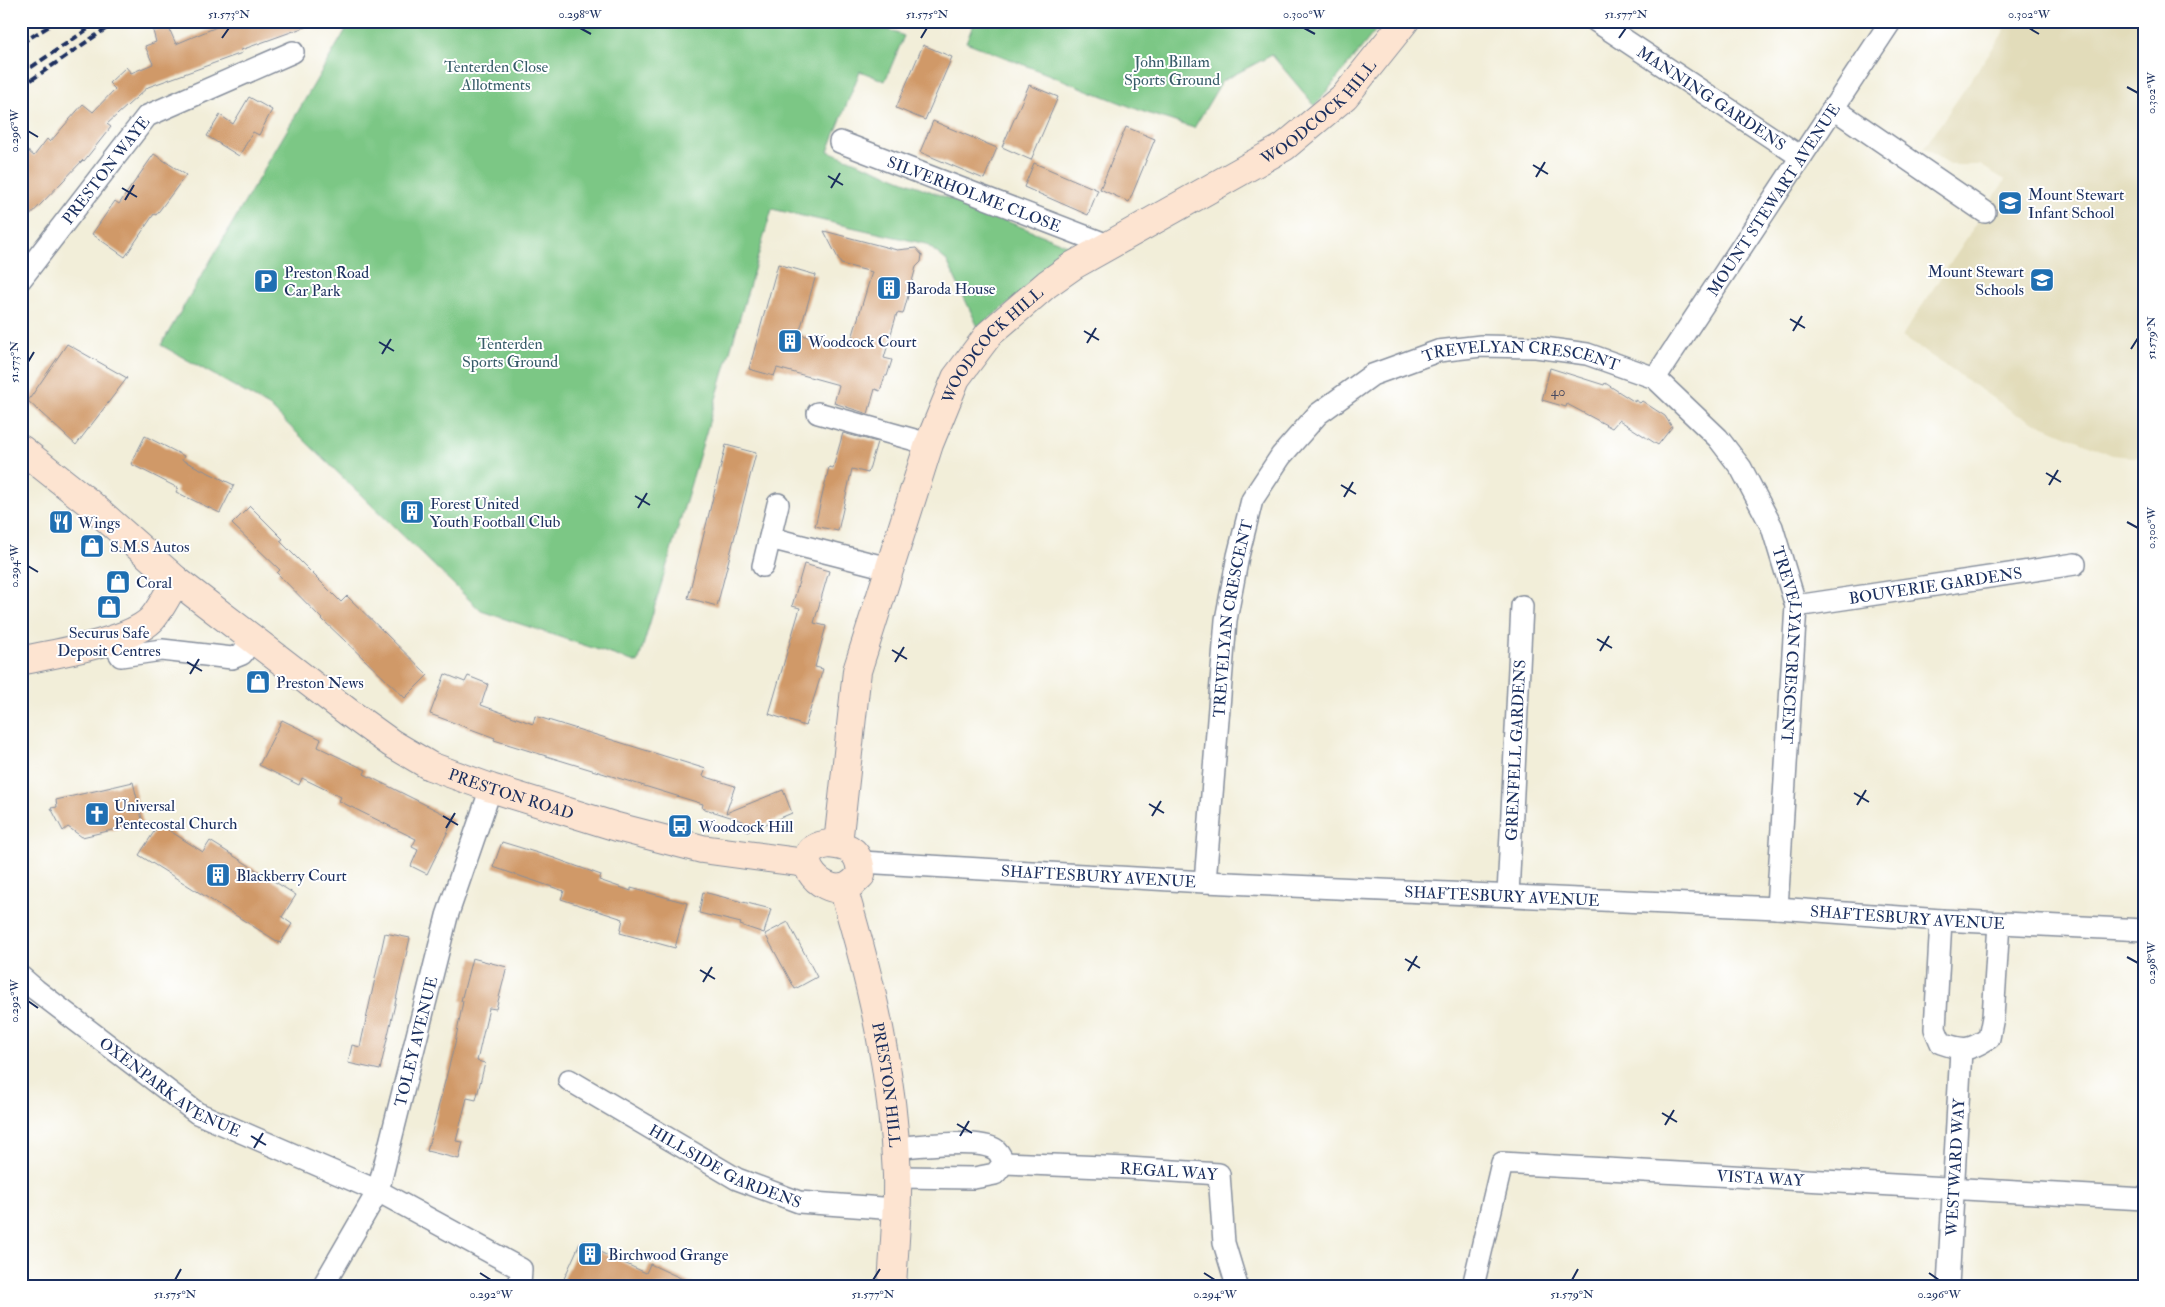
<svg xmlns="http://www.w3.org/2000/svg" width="2165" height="1307" font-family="'IM FELL Double Pica',serif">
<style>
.built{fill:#e2dcba}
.green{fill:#7cc785;stroke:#4c7b72}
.building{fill:#d09968}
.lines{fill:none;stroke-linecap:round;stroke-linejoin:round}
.street-casing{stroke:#868e9c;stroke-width:24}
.secondary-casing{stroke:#868e9c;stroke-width:30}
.street{stroke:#fff;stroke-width:21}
.secondary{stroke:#fde4d1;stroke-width:28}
.rail{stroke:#1b2f5e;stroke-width:4;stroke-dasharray:8 4;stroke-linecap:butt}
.ticks{fill:none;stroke:#1b2f5e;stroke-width:2}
.labels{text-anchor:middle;stroke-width:4;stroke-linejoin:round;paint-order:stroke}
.number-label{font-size:14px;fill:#484a60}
.park-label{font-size:16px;fill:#385d6a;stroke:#fff}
.street-label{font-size:16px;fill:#1b2f5e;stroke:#fff}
.poi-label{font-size:16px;fill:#1b2f5e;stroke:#fff;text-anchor:start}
.neatline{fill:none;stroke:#1b2f5e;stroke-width:2}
.ticks-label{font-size:12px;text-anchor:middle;fill:#1b2f5e}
</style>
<rect width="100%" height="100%" fill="#fff"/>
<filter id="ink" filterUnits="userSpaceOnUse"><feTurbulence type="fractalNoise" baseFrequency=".02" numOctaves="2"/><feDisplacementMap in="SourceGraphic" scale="10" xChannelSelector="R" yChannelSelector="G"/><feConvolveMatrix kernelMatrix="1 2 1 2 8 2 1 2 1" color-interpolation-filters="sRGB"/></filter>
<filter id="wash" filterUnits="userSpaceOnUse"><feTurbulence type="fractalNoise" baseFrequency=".0096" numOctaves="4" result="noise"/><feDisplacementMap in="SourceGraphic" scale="20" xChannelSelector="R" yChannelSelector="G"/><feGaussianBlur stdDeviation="1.12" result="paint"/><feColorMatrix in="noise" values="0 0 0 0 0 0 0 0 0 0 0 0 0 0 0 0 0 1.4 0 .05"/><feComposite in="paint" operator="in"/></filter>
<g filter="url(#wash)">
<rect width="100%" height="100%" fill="#f2eed9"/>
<path class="built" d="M1992 21H2144V458L2112 455 2016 414 1902 336 2005 180 1980 165H1950L1924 148 2005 30Z"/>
<g class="green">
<path d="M351 21H865L904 36 885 81 860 71 828 151 1080 250 978 327 947 261 926 244 772 209 638 663 481 611 269 406 161 345Z"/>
<path d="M975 21H1383L1315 106 1272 55 1222 81 1194 128 1144 112 966 42Z"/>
</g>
<g id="blocks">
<g class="building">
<path d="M231 21H316V23L241 50 242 53 148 87 107 124 111 127 84 161 83 160 21 225V159L28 151 34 156 47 139 50 142 83 104 93 112 115 89 109 83 126 67 131 73 153 64 145 46 156 42 153 31 168 26 176 44Z"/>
<path d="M923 45 952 57 925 120 896 108Z"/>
<path d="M1029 85 1058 97 1031 160 1002 147Z"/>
<path d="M249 97 272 110 259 135 253 132 239 156 207 136 220 115 233 124Z"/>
<path d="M933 121 997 148 984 179 920 152Z"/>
<path d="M1126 127 1155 139 1129 202 1100 189Z"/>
<path d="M154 154 186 175 156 215 154 214 125 257 92 234 115 201 119 204Z"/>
<path d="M1034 163 1098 190 1088 215 1024 187Z"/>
<path d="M824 231 897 250 916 248 922 255 921 262 916 267 903 314 897 313 884 358 892 360 887 376H885L880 391 875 389 868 414 834 403 839 385 777 368 774 376 749 369 778 264 816 275 799 334 849 348 872 272 841 264Z"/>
<path d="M67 344 127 378 76 445 28 401Z"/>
<path d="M1550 368 1604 385 1605 383 1635 402V400L1640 403 1642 401 1665 416 1672 427 1658 445 1619 420 1612 428 1567 404 1566 407 1542 400Z"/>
<path d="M843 433 877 442 868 473 852 469 838 531 815 526 829 467 833 468Z"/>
<path d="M145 436 184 456 182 460 234 485 220 513 176 492 178 488 131 464Z"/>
<path d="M726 445 756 453 717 606 688 598Z"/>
<path d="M250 506 283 539 280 541 341 602 347 596 428 675 405 698 323 620 277 573 280 570 232 524Z"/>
<path d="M804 564 829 571 814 623 826 626 815 667 823 669 805 726 769 714 800 608 792 606Z"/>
<path d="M445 674 465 682 468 676 488 684 481 705 533 724 535 716 706 769 703 776 735 786 726 813 783 790 792 813 747 832 743 821 702 808 703 804 494 740 495 738 430 714Z"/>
<path d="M282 720 321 739 318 747 366 770 364 774 454 819 427 874 411 866 418 850 412 847 416 839 339 801 341 797 302 778 299 785 259 765Z"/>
<path d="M133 782 143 823 82 837 68 827 63 831 51 808 57 807 56 800Z"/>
<path d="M159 824 203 852 210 841 296 895 282 917 292 924 280 943 139 855Z"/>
<path d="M502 842 554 858 601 875 599 880 631 891V888L687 903 675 948 620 933 623 919 561 899 564 891 493 867Z"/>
<path d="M703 892 771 909 764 933 740 925 741 923 699 913Z"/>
<path d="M788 922 817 977 795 989 765 934Z"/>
<path d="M385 933 410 938 380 1070 348 1063 352 1045 360 1047Z"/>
<path d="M472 958 507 967 496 1009 489 1008 477 1061 485 1063 476 1100 467 1098 456 1141 463 1142 459 1159 427 1151 455 1043 463 1001H461Z"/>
<path d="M580 1243 646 1273 650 1264 698 1286H573L563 1281Z"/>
</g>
</g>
</g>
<g filter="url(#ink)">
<use href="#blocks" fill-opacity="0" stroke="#868e9c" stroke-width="1"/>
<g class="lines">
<defs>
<g id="street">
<path id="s1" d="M1596 21 1801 157"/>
<path d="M1833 108 1985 212"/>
<path id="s2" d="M840 142 1108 245"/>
<path id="s3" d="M21 279 147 116 293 52"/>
<path id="s4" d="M1655 378 1891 21"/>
<path d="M818 413 929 444"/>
<path d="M770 538 888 568"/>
<path d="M763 566 778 504"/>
<path id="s5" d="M1796 606 2075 564"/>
<path d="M111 640 121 656 162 650 232 658 242 654 253 637"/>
<path id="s6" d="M861 862 1205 882 1777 908 1941 920 2144 930"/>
<path id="s7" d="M1205 882 1226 620 1238 556 1252 500 1281 456 1318 414 1372 375 1438 351 1481 346 1536 347 1587 354 1655 378 1718 438 1741 468 1772 527 1796 606 1777 908"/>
<path id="s8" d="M1508 895 1522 606"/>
<path d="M1941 920 1935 1029 1941 1043C1964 1051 1969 1051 1989 1038L1993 1017 1999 923"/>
<path id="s9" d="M21 977 36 990 197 1113 378 1191 521 1269 520 1286"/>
<path id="s10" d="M569 1080 737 1179 799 1202 896 1209"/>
<path d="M895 1148C916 1146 980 1138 996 1150 999 1152 1002 1159 1004 1163L995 1174 974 1178 897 1177"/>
<path id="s11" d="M1004 1163 1128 1168 1219 1174 1224 1243 1237 1286"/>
<path id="s12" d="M323 1286 378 1191 447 916 491 788"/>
<path id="s13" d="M1473 1286 1502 1163 2144 1199"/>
<path id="s14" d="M1948 1286 1961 1050"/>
</g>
<g id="secondary">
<path id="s15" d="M21 449 88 502 176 580 348 712 391 743 430 766 491 788 617 827 702 849 806 863"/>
<path d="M21 661C54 653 127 643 151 620 160 611 169 592 176 580"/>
<path d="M829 844C851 846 860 852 861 875 856 880 852 885 846 887 820 897 783 850 829 844Z"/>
<path id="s16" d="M838 844 857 671 929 444 956 378 989 334 1047 284 1074 265 1284 147 1345 96 1405 21"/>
<path id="s17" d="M843 888C872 984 893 1075 897 1175 898 1212 894 1249 892 1286"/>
</g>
</defs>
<use href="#street" class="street-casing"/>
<use href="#secondary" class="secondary-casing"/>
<use href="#street" class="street"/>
<use href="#secondary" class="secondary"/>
<g class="rail">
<path d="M21 43 58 21"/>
<path d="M21 74 100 21"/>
<path d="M21 87 117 21"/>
</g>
</g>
</g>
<path class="ticks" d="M580 28 591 34M1304 28 1315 34M2029 28 2039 34M222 38 229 28M921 38 927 28M1619 38 1626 28M2127 87 2138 93M28 131 38 137M1533 165 1548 174M828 176 843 185M1536 177 1545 162M122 188 137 197M831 188 840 173M125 200 134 185M1790 319 1805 328M1084 331 1099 340M1793 331 1802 316M379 342 394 351M1087 343 1096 328M2131 349 2138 338M382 354 391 339M28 362 34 352M2046 473 2061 482M1341 485 1356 494M2049 485 2058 470M635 496 650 505M1344 497 1353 482M638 508 647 493M2127 522 2138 528M28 566 38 572M1597 639 1612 648M892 650 907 659M1600 651 1609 636M187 662 202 671M895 662 904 647M190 674 199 659M1854 793 1869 802M1149 804 1164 813M1857 805 1866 790M443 816 458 825M1152 816 1161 801M446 828 455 813M2127 957 2138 963M1405 959 1420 968M700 970 715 979M1408 971 1417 956M703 982 712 967M28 1001 38 1008M1662 1113 1677 1122M957 1124 972 1133M1665 1125 1674 1110M251 1136 266 1145M960 1136 969 1121M254 1148 263 1133M480 1273 491 1280M1204 1273 1215 1280M1929 1273 1939 1280M175 1280 181 1269M873 1280 880 1269M1572 1280 1578 1269"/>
<defs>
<symbol id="school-square" viewBox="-11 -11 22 22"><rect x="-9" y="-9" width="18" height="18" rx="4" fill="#1f6fb2" stroke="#fff"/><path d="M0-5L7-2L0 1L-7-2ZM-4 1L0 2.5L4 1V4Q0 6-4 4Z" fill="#fff"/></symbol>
<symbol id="parking-square" viewBox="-11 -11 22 22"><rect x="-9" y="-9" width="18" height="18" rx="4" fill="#1f6fb2" stroke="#fff"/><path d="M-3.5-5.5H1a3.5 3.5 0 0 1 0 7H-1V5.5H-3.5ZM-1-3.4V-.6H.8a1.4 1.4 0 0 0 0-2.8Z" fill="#fff"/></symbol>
<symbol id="building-square" viewBox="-11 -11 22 22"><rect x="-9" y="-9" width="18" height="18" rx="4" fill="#1f6fb2" stroke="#fff"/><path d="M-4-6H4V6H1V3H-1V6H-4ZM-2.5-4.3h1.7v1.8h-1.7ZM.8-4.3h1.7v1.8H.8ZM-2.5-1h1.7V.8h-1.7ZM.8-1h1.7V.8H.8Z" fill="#fff"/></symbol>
<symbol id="restaurant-square" viewBox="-11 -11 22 22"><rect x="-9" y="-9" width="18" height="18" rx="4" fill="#1f6fb2" stroke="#fff"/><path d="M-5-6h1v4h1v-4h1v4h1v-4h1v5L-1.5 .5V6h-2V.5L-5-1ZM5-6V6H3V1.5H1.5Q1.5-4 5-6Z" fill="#fff"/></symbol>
<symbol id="shop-square" viewBox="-11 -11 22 22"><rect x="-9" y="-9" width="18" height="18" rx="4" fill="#1f6fb2" stroke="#fff"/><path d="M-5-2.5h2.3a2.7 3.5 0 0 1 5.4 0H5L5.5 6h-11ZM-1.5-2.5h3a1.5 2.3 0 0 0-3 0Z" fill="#fff"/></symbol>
<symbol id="church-square" viewBox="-11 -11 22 22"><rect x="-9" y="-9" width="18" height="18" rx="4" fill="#1f6fb2" stroke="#fff"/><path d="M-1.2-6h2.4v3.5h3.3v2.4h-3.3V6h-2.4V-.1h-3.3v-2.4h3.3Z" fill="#fff"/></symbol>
<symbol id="bus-square" viewBox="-11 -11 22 22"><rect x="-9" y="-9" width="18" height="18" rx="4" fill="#1f6fb2" stroke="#fff"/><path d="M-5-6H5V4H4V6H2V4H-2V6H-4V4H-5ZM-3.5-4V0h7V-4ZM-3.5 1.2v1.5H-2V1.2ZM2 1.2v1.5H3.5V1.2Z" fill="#fff"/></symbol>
</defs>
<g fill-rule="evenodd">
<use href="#school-square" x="1996" y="189" width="28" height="28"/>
<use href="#school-square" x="2028" y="266" width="28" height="28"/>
<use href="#parking-square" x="252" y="267" width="28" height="28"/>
<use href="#building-square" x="875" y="274" width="28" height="28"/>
<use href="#building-square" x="776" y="327" width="28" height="28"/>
<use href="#building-square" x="398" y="498" width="28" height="28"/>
<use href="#restaurant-square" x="47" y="508" width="28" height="28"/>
<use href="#shop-square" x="78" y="532" width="28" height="28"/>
<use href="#shop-square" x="104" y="568" width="28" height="28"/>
<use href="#shop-square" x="95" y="593" width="28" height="28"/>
<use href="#shop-square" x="244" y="668" width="28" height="28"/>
<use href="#church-square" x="83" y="800" width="28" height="28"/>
<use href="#bus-square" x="666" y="812" width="28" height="28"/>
<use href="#building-square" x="204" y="861" width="28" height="28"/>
<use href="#building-square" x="576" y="1240" width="28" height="28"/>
</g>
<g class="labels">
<g class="number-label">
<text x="1558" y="396">40</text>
</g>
<g class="park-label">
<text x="1172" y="67">John Billam<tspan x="1172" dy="18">Sports Ground</tspan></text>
<text x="496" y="72">Tenterden Close<tspan x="496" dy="18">Allotments</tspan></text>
<text x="510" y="349">Tenterden<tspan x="510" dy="18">Sports Ground</tspan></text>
</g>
<g class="street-label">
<text dy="6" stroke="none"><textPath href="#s1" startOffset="139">MANNING GARDENS</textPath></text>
<text dy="6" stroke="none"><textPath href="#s16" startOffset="938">WOODCOCK HILL</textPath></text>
<text dy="6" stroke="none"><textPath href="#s3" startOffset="138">PRESTON WAYE</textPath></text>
<text dy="6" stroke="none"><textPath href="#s2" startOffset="144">SILVERHOLME CLOSE</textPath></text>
<text dy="6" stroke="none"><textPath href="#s4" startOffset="214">MOUNT STEWART AVENUE</textPath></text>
<text dy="6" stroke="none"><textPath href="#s16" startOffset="532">WOODCOCK HILL</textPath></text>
<text dy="6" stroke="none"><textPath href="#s7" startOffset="715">TREVELYAN CRESCENT</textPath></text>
<text dy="6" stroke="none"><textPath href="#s5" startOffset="141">BOUVERIE GARDENS</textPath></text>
<text dy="6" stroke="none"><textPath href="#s7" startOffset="265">TREVELYAN CRESCENT</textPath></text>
<text dy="6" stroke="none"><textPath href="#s7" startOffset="1165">TREVELYAN CRESCENT</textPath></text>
<text dy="6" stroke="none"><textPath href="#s8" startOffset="145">GRENFELL GARDENS</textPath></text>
<text dy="6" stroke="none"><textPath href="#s15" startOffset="604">PRESTON ROAD</textPath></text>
<text dy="6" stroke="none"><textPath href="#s6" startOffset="238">SHAFTESBURY AVENUE</textPath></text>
<text dy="6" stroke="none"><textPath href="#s6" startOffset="642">SHAFTESBURY AVENUE</textPath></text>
<text dy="6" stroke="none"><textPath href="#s6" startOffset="1048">SHAFTESBURY AVENUE</textPath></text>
<text dy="6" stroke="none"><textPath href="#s12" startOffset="264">TOLEY AVENUE</textPath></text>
<text dy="6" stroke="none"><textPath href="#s9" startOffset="186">OXENPARK AVENUE</textPath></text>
<text dy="6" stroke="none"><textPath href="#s17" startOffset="202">PRESTON HILL</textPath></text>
<text dy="6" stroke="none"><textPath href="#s10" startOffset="179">HILLSIDE GARDENS</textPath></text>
<text dy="6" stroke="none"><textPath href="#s14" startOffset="119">WESTWARD WAY</textPath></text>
<text dy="6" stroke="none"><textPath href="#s11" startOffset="165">REGAL WAY</textPath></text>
<text dy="6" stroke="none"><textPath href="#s13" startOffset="385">VISTA WAY</textPath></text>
</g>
<g class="poi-label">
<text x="2028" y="200">Mount Stewart<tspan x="2028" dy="18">Infant School</tspan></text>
<text x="2024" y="277" text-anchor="end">Mount Stewart<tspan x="2024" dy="18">Schools</tspan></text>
<text x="284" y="278">Preston Road<tspan x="284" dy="18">Car Park</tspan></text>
<text x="906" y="294">Baroda House</text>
<text x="808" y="347">Woodcock Court</text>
<text x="430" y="509">Forest United<tspan x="430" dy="18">Youth Football Club</tspan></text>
<text x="78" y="528">Wings</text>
<text x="110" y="552">S.M.S Autos</text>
<text x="136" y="588">Coral</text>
<text x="109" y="638" text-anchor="middle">Securus Safe<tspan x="109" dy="18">Deposit Centres</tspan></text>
<text x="276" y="688">Preston News</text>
<text x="114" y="811">Universal<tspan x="114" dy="18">Pentecostal Church</tspan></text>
<text x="698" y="832">Woodcock Hill</text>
<text x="236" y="881">Blackberry Court</text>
<text x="608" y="1260">Birchwood Grange</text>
</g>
</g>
<rect width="2165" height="1307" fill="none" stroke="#fff" stroke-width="55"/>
<rect x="28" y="28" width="2110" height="1252" class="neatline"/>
<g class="ticks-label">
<text x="229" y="18">51.573°N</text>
<text x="580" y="18">0.298°W</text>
<text x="927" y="18">51.575°N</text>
<text x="1304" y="18">0.300°W</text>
<text x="1626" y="18">51.577°N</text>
<text x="2029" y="18">0.302°W</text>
<text transform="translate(2151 93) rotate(-90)" y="4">0.302°W</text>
<text transform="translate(14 131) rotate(-90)" y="4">0.296°W</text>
<text transform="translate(2151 338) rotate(-90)" y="4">51.579°N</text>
<text transform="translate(14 362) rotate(-90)" y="4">51.573°N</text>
<text transform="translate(2151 528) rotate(-90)" y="4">0.300°W</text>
<text transform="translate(14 566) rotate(-90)" y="4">0.294°W</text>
<text transform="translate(2151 963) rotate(-90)" y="4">0.298°W</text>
<text transform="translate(14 1001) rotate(-90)" y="4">0.292°W</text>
<text x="175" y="1298">51.575°N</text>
<text x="491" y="1298">0.292°W</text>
<text x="873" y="1298">51.577°N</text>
<text x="1215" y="1298">0.294°W</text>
<text x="1572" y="1298">51.579°N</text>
<text x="1939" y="1298">0.296°W</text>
</g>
</svg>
